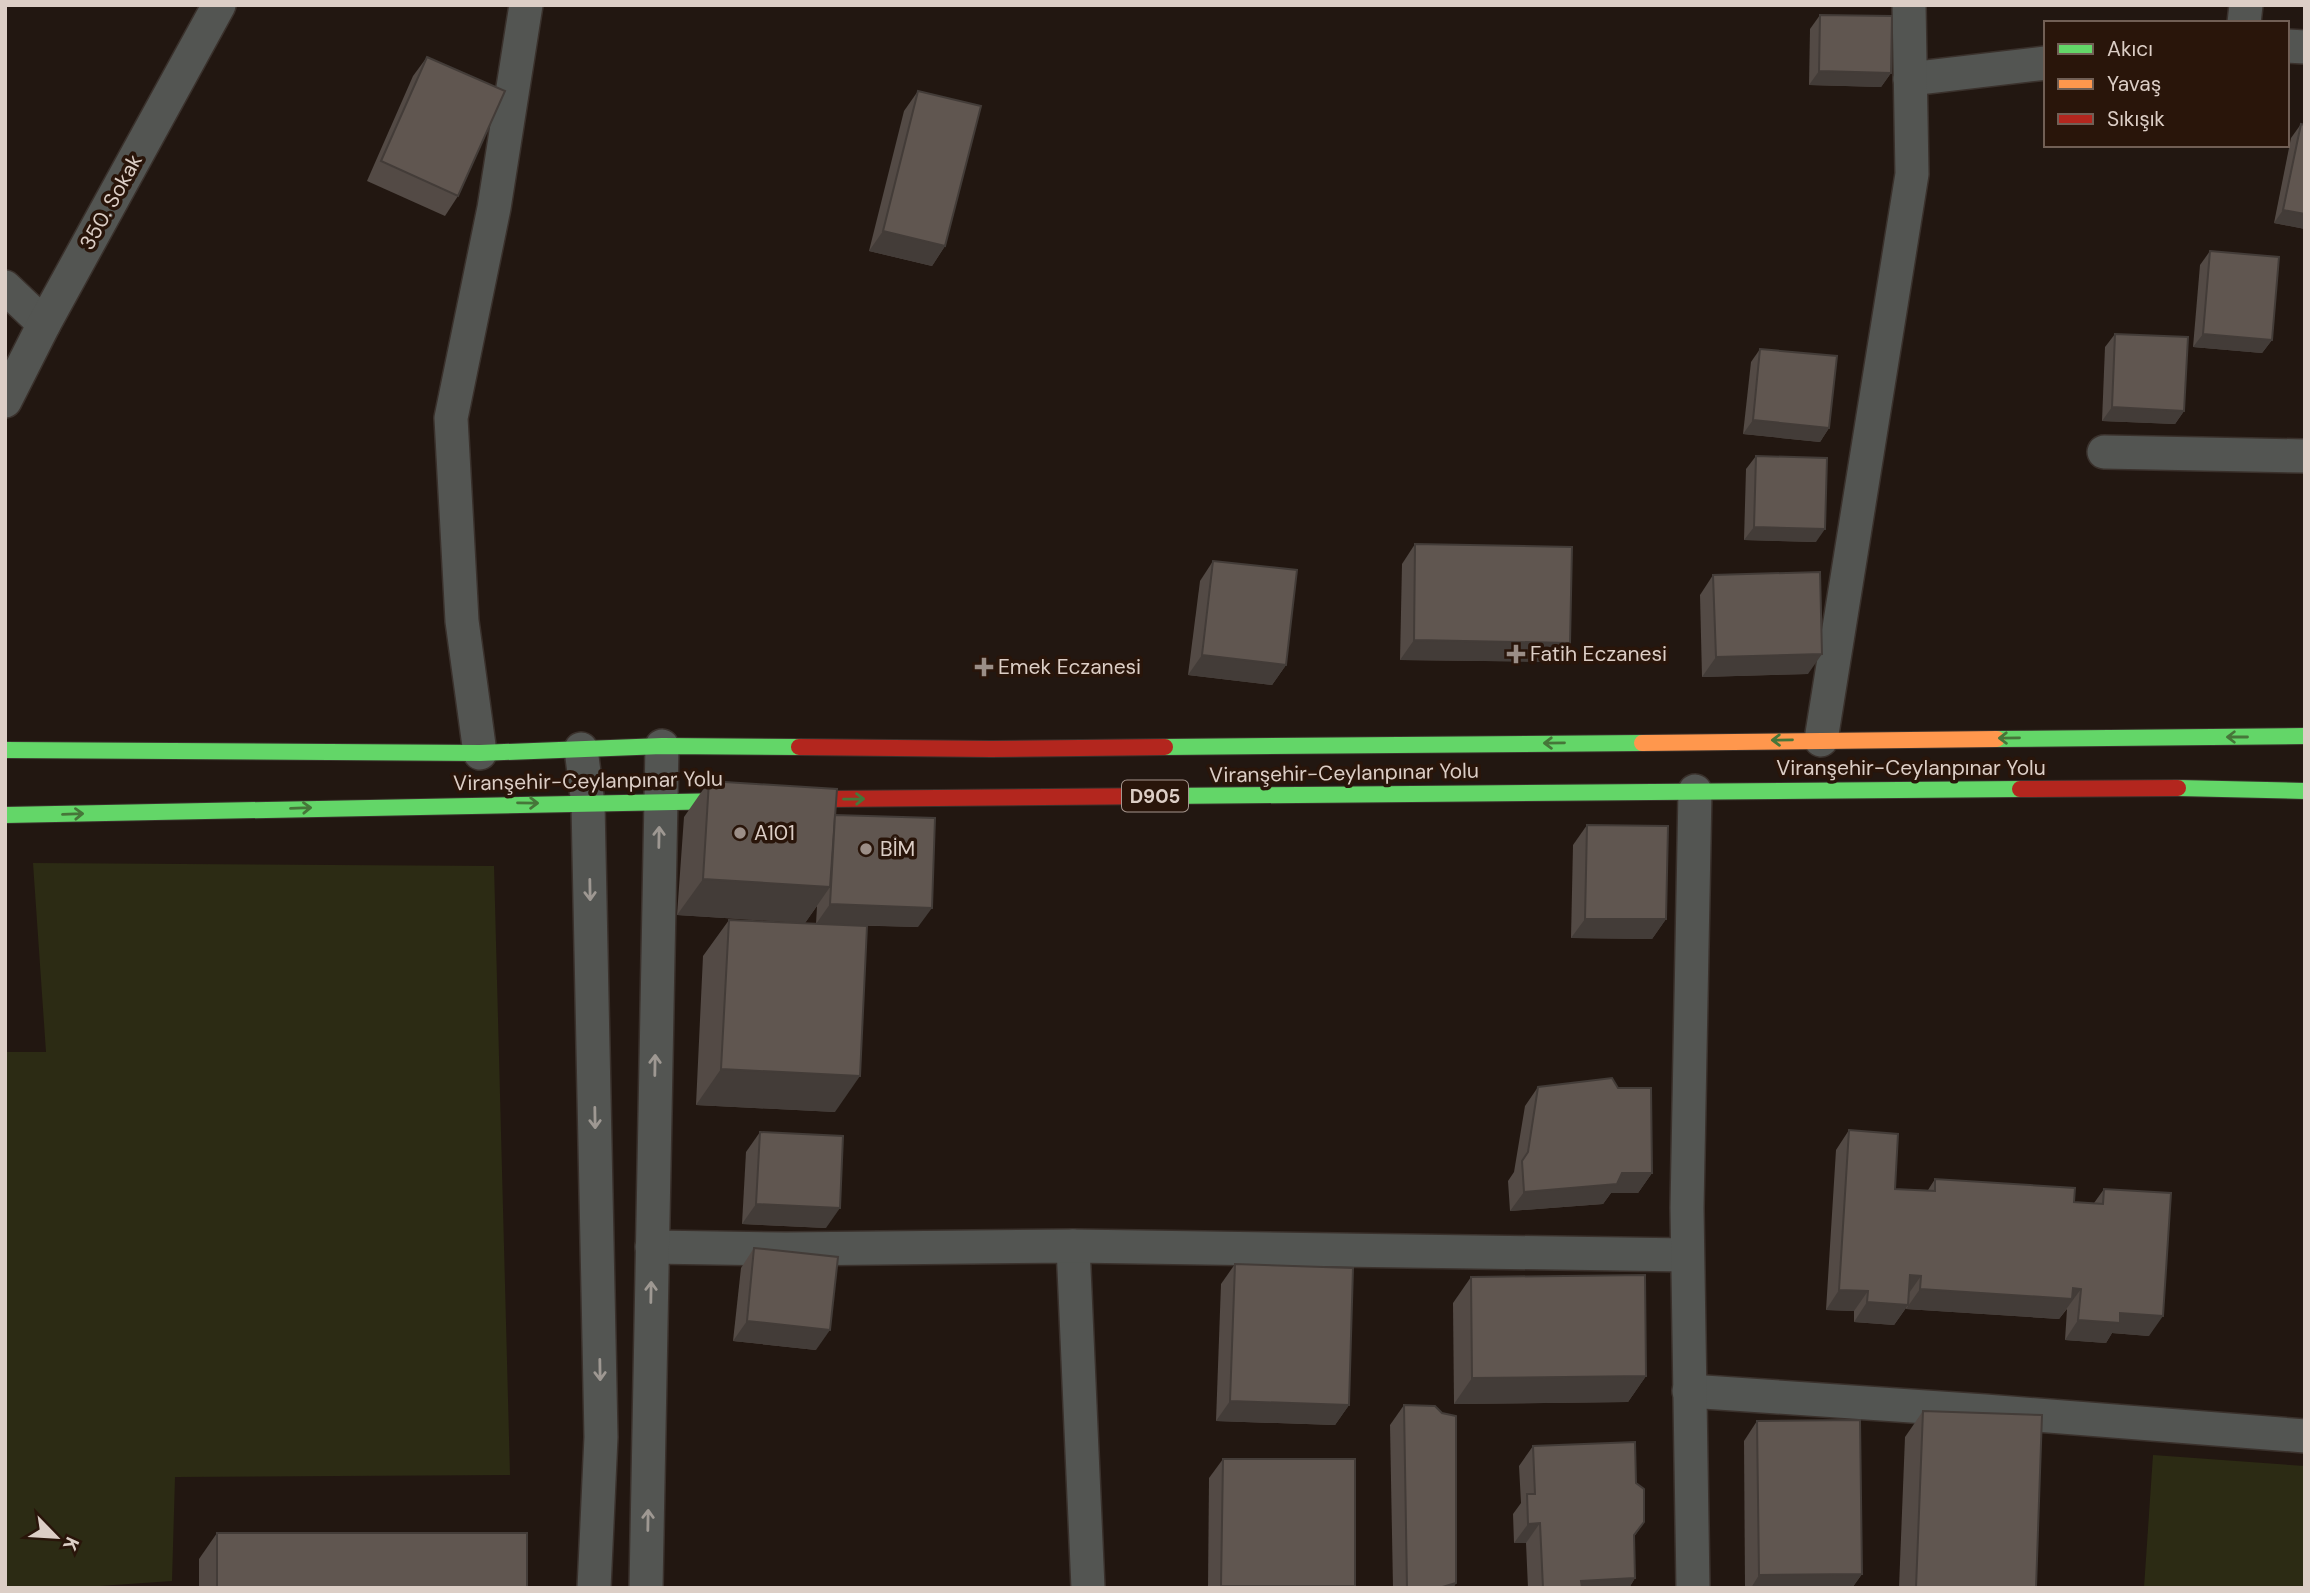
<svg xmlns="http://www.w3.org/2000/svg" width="2310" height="1593" font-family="'DM Sans',sans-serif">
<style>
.green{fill:#2c2b14}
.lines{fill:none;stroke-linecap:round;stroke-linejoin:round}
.street-casing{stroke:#3a312c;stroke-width:36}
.fast-casing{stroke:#3a312c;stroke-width:18}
.slow-casing{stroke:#3a312c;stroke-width:18}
.jam-casing{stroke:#3a312c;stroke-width:18}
.street{stroke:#535552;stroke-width:33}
.fast{stroke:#63d668;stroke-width:16}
.slow{stroke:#ff974d;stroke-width:16}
.jam{stroke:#b3261e;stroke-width:16}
.wall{fill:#534a45}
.shaded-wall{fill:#433c38}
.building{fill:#605650;stroke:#433c38;stroke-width:2}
.oneway{stroke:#467639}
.oneway2{stroke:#9e9892}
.poi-dot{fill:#9b8e87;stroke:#29150a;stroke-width:2.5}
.labels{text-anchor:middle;stroke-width:7;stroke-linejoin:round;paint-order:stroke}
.shield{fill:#29150a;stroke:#a6968e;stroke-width:2}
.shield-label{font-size:19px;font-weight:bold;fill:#dccec6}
.street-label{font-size:21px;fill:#dccec6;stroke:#29150a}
.poi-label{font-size:21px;fill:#dccec6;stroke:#29150a;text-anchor:start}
</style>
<rect width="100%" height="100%" fill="#221711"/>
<g class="green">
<path d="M33 863 494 866 510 1475 175 1477 172 1581 71 1588H5V1052H46Z"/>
<path d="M2153 1455 2305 1466V1588H2144Z"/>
</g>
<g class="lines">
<defs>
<g id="street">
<path d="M2244 23 2246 5"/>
<path d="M2287 46 2305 47"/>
<path d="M1910 79 2046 63"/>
<path d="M5 287 44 324"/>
<path d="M5 401 44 324 219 5"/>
<path d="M2104 452 2305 456"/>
<path d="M1821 740 1912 174 1909 5"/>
<path d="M581 749 588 804 601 1437 594 1588"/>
<path d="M480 753 462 621 451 418 494 208 526 5"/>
<path d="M1073 1246 1088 1588"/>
<path d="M652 1247 786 1249 1073 1246 1687 1255"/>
<path d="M1689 1391 1985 1411 2305 1436"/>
<path d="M646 1588 662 746"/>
<path d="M1693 1588 1687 1208 1695 791"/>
</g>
<g id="fast">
<path d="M1997 739 2305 736"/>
<path d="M1165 747 1642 743"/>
<path d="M5 750 480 753 662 746 799 747"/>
<path d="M2178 788 2305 791"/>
<path d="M1163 796 2020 789"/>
<path d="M5 815C280 808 554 802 828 799"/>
</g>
<path id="slow" d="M1642 743 1997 739"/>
<g id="jam">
<path d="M799 747 991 749 1165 747"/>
<path d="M2020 789 2178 788"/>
<path d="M828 799 1163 796"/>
</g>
</defs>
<use href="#street" class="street-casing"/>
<use href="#fast" class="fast-casing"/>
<use href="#slow" class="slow-casing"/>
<use href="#jam" class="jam-casing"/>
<use href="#street" class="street"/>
<use href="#fast" class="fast"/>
<use href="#slow" class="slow"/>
<use href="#jam" class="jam"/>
</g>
<g class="wall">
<path d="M1820 15 1891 73 1881 87 1809 85 1810 29Z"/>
<path d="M427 57 458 196 445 216 367 181 413 76Z"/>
<path d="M918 91 945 246 932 266 869 251 904 111Z"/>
<path d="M2301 124 2305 229 2274 223 2291 138Z"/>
<path d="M2210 251 2272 340 2262 353 2193 347 2200 265Z"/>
<path d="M2115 334 2184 411 2175 424 2102 421 2105 347Z"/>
<path d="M1760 349 1829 428 1820 442 1743 434 1751 362Z"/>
<path d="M1756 456 1816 542 1744 540 1746 469Z"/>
<path d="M1415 544 1556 662 1400 660 1402 564Z"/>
<path d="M1213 561 1286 665 1272 685 1188 675 1200 581Z"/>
<path d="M1713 575 1808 674 1702 677 1700 595Z"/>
<path d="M709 781 835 815 918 927 839 925 835 1112 696 1105 703 956 729 920 816 924 817 906 805 923 677 915 684 817Z"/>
<path d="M1587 825 1666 919 1652 939 1571 938 1573 845Z"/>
<path d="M1538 1087 1652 1173 1638 1193H1611L1603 1204 1510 1211 1508 1181 1514 1172 1525 1106Z"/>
<path d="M1849 1130 1895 1189 1928 1190 1935 1179 2074 1202 2094 1203 2104 1189 2149 1336 2112 1333 2106 1343 2065 1340 2067 1309 2059 1319 1906 1309V1308L1894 1325 1854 1322V1311L1826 1310 1836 1150Z"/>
<path d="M760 1132 826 1228 742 1224 746 1152Z"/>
<path d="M754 1248 816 1350 733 1341 741 1268Z"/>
<path d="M1235 1264 1349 1405 1335 1425 1216 1421 1221 1284Z"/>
<path d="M1471 1277 1646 1376 1628 1402 1454 1404 1453 1303Z"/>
<path d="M1404 1405 1456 1583 1453 1588H1393L1390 1425Z"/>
<path d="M1923 1411 2036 1588H1899L1905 1437Z"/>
<path d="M1757 1421 1862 1574 1852 1588H1745L1744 1441Z"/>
<path d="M1533 1446 1636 1483 1644 1522 1634 1537 1635 1578 1629 1588H1528L1526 1543H1514L1513 1514 1521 1503 1519 1466Z"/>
<path d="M1223 1459 1355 1586 1353 1588H1208L1209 1478Z"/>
<path d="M217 1533 527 1588H199V1559Z"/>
</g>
<g class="shaded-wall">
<path d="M1819 71 1891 73 1881 87 1809 85Z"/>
<path d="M2283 210 2305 214V229L2274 223Z"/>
<path d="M883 231 945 246 932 266 869 251Z"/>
<path d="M2203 334 2272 340 2262 353 2193 347Z"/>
<path d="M2112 407 2184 411 2175 424 2102 421Z"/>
<path d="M1753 420 1829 428 1820 442 1743 434Z"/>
<path d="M1754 527 1825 529 1816 542 1744 540Z"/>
<path d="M1414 640 1570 643 1556 662 1400 660Z"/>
<path d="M1822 654 1808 674 1702 677 1716 657Z"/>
<path d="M1202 655 1286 665 1272 685 1188 675Z"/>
<path d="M703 879 830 887 805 923 677 915Z"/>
<path d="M830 904 932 908 918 927 816 924Z"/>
<path d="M1585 919H1666L1652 939 1571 938Z"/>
<path d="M721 1069 860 1076 835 1112 696 1105Z"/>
<path d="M1622 1173H1652L1638 1193H1611L1603 1204 1510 1211 1524 1192Z"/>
<path d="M756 1204 840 1208 826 1228 742 1224Z"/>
<path d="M1910 1275 1921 1276 1907 1296Z"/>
<path d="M2073 1288 2081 1289 2059 1319 1906 1309 1920 1289Z"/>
<path d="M1839 1290 1868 1291 1854 1311 1826 1310Z"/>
<path d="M1867 1302 1908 1305 1894 1325 1854 1322Z"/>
<path d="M2120 1313 2163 1316 2149 1336 2112 1333 2106 1343 2065 1340 2078 1320Z"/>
<path d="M747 1321 830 1330 816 1350 733 1341Z"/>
<path d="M1646 1376 1628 1402 1454 1404 1472 1378Z"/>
<path d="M1230 1401 1349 1405 1335 1425 1216 1421Z"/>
<path d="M1540 1523 1526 1543H1514L1528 1524Z"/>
<path d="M1862 1574 1852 1588H1751L1759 1575Z"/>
<path d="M1635 1578 1629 1588H1576L1581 1581Z"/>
<path d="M1456 1583 1453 1588H1439Z"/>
<path d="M1221 1586H1355L1353 1588H1220Z"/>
</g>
<g class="building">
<path d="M1820 15 1892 16 1891 73 1819 71Z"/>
<path d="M427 57 505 91 458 196 381 161Z"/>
<path d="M918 91 981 106 945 246 883 231Z"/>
<path d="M2301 124 2305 125V214L2283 210Z"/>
<path d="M2210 251 2279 257 2272 340 2203 334Z"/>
<path d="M2115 334 2188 337 2184 411 2112 407Z"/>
<path d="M1760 349 1837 356 1829 428 1753 420Z"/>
<path d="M1756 456 1827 458 1825 529 1754 527Z"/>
<path d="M1415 544 1572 547 1570 643 1414 640Z"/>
<path d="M1213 561 1297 570 1286 665 1202 655Z"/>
<path d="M1820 572 1822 654 1716 657 1713 575Z"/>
<path d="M709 781 837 789 830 887 703 879Z"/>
<path d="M835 815 935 818 932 908 830 904Z"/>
<path d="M1587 825 1668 826 1666 919H1585Z"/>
<path d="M729 920 867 926 860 1076 721 1069Z"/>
<path d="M1612 1078 1618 1088H1651L1652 1173H1622L1617 1184 1524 1192 1522 1161 1528 1152 1538 1087Z"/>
<path d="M1849 1130 1898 1134 1895 1189 1935 1191V1179L2075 1188 2074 1202 2103 1204 2104 1189 2171 1193 2163 1316 2120 1313V1323L2078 1320 2081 1289 2073 1288 2072 1299 1920 1289 1921 1276 1910 1275 1908 1305 1867 1302 1868 1291 1839 1290Z"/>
<path d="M760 1132 843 1136 840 1208 756 1204Z"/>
<path d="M754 1248 838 1257 830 1330 747 1321Z"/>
<path d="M1235 1264 1353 1268 1349 1405 1230 1401Z"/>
<path d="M1645 1275 1646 1376 1472 1378 1471 1277Z"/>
<path d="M1404 1405 1435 1406 1442 1413 1456 1416V1583L1439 1588H1407Z"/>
<path d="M1923 1411 2042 1415 2036 1588H1916Z"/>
<path d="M1860 1420 1862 1574 1759 1575 1757 1421Z"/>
<path d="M1635 1442 1636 1483 1644 1489V1522L1634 1535 1635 1578 1581 1581 1582 1588H1543L1540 1523 1528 1524 1527 1494H1535L1533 1446Z"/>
<path d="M1223 1459H1355V1586H1221Z"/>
<rect x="217" y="1533" width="310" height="55"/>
</g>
<defs><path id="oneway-shaft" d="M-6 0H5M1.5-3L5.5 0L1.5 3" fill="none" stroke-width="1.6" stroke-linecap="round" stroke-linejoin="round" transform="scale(1.75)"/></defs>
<g class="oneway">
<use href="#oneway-shaft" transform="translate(2237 737) rotate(180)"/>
<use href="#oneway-shaft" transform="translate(2009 738) rotate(179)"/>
<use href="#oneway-shaft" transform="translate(1782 740) rotate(179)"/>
<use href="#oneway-shaft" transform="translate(1554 743) rotate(179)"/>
<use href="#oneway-shaft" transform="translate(854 799) rotate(-1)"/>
<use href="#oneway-shaft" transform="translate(528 803) rotate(1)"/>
<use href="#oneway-shaft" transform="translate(301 808) rotate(-2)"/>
<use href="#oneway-shaft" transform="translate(73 814) rotate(-2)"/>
</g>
<g class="oneway2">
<use href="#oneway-shaft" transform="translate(659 837) rotate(-89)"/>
<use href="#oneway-shaft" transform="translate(590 890) rotate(89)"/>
<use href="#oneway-shaft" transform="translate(655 1065) rotate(-89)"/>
<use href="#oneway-shaft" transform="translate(595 1118) rotate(89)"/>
<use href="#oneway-shaft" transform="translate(651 1292) rotate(-89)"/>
<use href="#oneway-shaft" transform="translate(600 1370) rotate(89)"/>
<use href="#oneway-shaft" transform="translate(648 1520) rotate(-89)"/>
</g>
<g class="poi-dot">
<path d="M1512.5 643.5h7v7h7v7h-7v7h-7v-7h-7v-7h7z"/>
<path d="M980.5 656.5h7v7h7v7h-7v7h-7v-7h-7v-7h7z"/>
<circle cx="740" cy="833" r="7"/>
<circle cx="866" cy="849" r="7"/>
</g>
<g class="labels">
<rect class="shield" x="1122" y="780.5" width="66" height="31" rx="5"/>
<g class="shield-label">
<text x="1155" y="803">D905</text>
</g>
<g class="street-label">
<text transform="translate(111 202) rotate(-61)" y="7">350. Sokak</text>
<text x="1911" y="775">Viranşehir-Ceylanpınar Yolu</text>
<text transform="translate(1344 773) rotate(-1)" y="7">Viranşehir-Ceylanpınar Yolu</text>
<text transform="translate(588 781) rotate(-1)" y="7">Viranşehir-Ceylanpınar Yolu</text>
</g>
<g class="poi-label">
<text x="1530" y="661">Fatih Eczanesi</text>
<text x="998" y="674">Emek Eczanesi</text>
<text x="754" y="840">A101</text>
<text x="880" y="856">BİM</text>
</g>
</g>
<rect width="2310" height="1593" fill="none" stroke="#dccec6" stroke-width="14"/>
<rect x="2044" y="21" width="245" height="126" fill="#29150a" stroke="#715f55" stroke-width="2"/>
<rect x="2058" y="44" width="35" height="10" fill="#63d668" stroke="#715f55" stroke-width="2"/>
<text x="2107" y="56" font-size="21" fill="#dccec6">Akıcı</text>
<rect x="2058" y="79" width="35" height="10" fill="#ff974d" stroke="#715f55" stroke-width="2"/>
<text x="2107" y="91" font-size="21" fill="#dccec6">Yavaş</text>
<rect x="2058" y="114" width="35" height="10" fill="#b3261e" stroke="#715f55" stroke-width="2"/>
<text x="2107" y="126" font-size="21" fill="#dccec6">Sıkışık</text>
<g transform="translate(56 1537) rotate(115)" stroke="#29150a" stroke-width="5" paint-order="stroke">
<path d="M0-5L12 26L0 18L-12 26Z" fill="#dccec6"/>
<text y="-10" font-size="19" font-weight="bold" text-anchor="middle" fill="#dccec6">K</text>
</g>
</svg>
